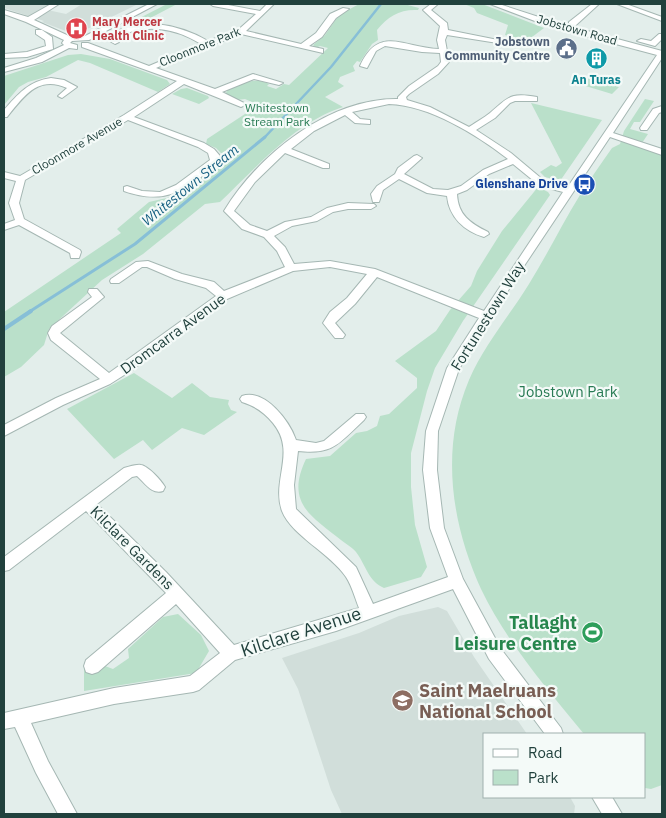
<svg xmlns="http://www.w3.org/2000/svg" width="666" height="818" font-family="'IBM Plex Sans',sans-serif">
<style>
.built{fill:#d1deda}
.green{fill:#bae0ca}
.lines{fill:none;stroke-linecap:round;stroke-linejoin:round}
.stream-far2{stroke:#87bfd7;stroke-width:2.5}
.stream-far1{stroke:#87bfd7;stroke-width:3}
.stream{stroke:#87bfd7;stroke-width:4}
.minor-casing{stroke:#a5b7b3;stroke-width:2}
.minor{fill:#fff;fill-rule:evenodd}
.labels{text-anchor:middle;stroke-width:4.5;stroke-linejoin:round;paint-order:stroke}
.far-health-label{font-size:12px;font-weight:bold;fill:#be3a42;stroke:#f4faf8;text-anchor:start}
.far-street-label{font-size:12px;fill:#21413d;stroke:#f4faf8}
.far-service-label{font-size:12px;font-weight:bold;fill:#4e5e75;stroke:#f4faf8;text-anchor:end}
.far-culture-label{font-size:12px;font-weight:bold;fill:#0d838f;stroke:#f4faf8}
.far-park-label{font-size:12px;fill:#287b54;stroke:#f4faf8}
.far-transit-label{font-size:12px;font-weight:bold;fill:#164399;stroke:#f4faf8;text-anchor:end}
.far-water-label{font-size:14px;font-style:italic;fill:#166082;stroke:#f4faf8}
.street-label{font-size:15px;fill:#21413d;stroke:#f4faf8}
.park-label{font-size:15px;fill:#287b54;stroke:#f4faf8}
.near-leisure-label{font-size:18px;font-weight:bold;fill:#27864d;stroke:#f4faf8;text-anchor:end}
.near-street-label{font-size:18px;fill:#21413d;stroke:#f4faf8}
.near-education-label{font-size:18px;font-weight:bold;fill:#785e54;stroke:#f4faf8;text-anchor:start}
</style>
<rect width="100%" height="100%" fill="#e3eeeb"/>
<g class="built">
<path d="M4 4H50L43 9 66 14 82 4H138L83 31 71 33 42 22 44 21 4 8Z"/>
<path d="M438 607 447 611 474 657 527 734H485V797H570L575 806 574 814H342L331 790 298 689 282 658 359 633 399 616Z"/>
</g>
<g class="green">
<path d="M167 4H177L137 25 124 26Z"/>
<path d="M359 4H404L419 8 418 10C400 9 388 16 377 30L378 40 372 44 360 62 357 61 353 66 355 71 340 77 338 82 344 86 325 97 343 107C294 123 257 167 220 202L205 204 143 254 102 280 49 329 44 345 21 367 4 377V312L121 233 117 229 149 202 171 197 218 163 223 155 216 148 206 144 207 139 248 112 244 109 254 103 245 99 237 100 225 94 228 90C242 84 254 76 269 84L267 86 276 89 284 84 289 85 328 48 320 46 316 48 313 45 325 35 339 15Z"/>
<path d="M464 4H482L544 28 528 40 505 35 508 25 477 13 474 8Z"/>
<path d="M81 54 110 59 167 80 170 84 158 92 90 63 78 60 46 77 28 82 19 87 4 105V76L68 55Z"/>
<path d="M585 77 619 87 612 94 579 84Z"/>
<path d="M187 88 208 96 209 98 199 104 172 94 181 89Z"/>
<path d="M645 99 654 101 640 122H634L630 129 648 134 640 146 662 155V785L651 789 645 788V734H584C548 690 505 640 481 589 451 523 440 448 469 380 484 345 510 315 529 284 547 255 562 224 580 195 590 179 601 164 612 148L620 144 624 131Z"/>
<path d="M531 103 602 120 560 181 545 177 540 172 551 165 556 167 562 163Z"/>
<path d="M538 187 548 192 550 195 463 321 435 368 427 391 411 453V487L415 525 427 567 421 577 384 588C368 581 366 565 356 552 353 548 346 544 341 540 311 516 285 503 306 459L330 456 356 433 367 431 377 426 380 416 389 414 417 388V378L395 361 436 331 450 310 471 286 477 271 502 231Z"/>
<path d="M134 373 172 398 192 383 210 397 229 400 228 404 231 410 237 412 204 435 182 428 152 450 143 440 114 459 67 409Z"/>
<path d="M178 614 201 635 209 651 196 673 84 691V664L92 671 105 666 113 669 129 658 128 649 163 617Z"/>
</g>
<g class="lines">
<path class="stream-far2" d="M264 138 331 67 381 4"/>
<path class="stream-far1" d="M29 312 135 244 265 137"/>
<path class="stream" d="M4 329 31 311"/>
<defs>
<g id="minor">
<path d="M51 4H59L34 20 69 36H85L149 4H157L89 40 72 41 70 43 77 45V49L69 48 42 62 4 72V68L36 58 64 45 62 43 64 40 26 22 4 14V10L28 17Z"/>
<path d="M210 4H223L260 11 267 4H274L246 31 301 44 316 33 330 14 343 8 349 9 336 18 322 37 309 46 323 49V53L241 34 186 55 156 68 215 89 253 74 283 83 279 85 254 79 222 92 244 103 245 105 241 107 184 84 134 117 204 143 214 149 220 156 218 163C186 190 166 206 124 191V187L127 186 142 191 160 192 176 185 210 160 208 153 198 147 128 120 25 180 19 203 24 219 80 250 81 252 79 258H71L70 253 19 225 4 230V224L15 220 9 203 16 181 4 178V172L20 176 124 115 177 81 82 47V43H88L149 66 201 44C175 28 143 22 115 39L119 42 115 44 106 39C134 14 179 24 208 41L238 30 256 14 213 6Z"/>
<path d="M431 4H438L431 10 447 23 448 30 508 42 504 44 447 35 445 40 449 62 438 74 409 94 406 97 407 100 430 107 469 127C476 122 484 118 490 113 509 97 510 92 537 97V101H515L510 103 495 118 476 130 511 153 542 179 567 188 657 55 548 26 490 4H499L554 22 662 51V58L613 133 662 149V155L610 137 514 281 459 369 438 431 437 470 444 528 463 579 501 649 561 728 563 734H545L489 659 453 589 336 631 235 660 199 690 193 692 114 704 31 723 48 761 77 814H58L36 773 15 727 4 729V713L114 688 190 676 220 653 176 604 98 672 92 674 86 672 84 666 86 660 166 593 86 511 9 570 4 571V557L124 468C129 467 136 464 141 465 148 466 161 480 165 487L163 491C152 495 145 483 137 476L132 477 97 504 166 572 234 645 359 608C355 598 352 586 346 577 331 554 291 535 282 511 271 480 297 452 273 423 264 412 255 406 242 402L240 399 242 396C265 388 290 422 296 440L316 443 324 441 356 414H364L366 417 364 420C339 443 334 455 298 451L294 485 296 509 356 567 373 604 448 577 430 528 423 470 426 431 447 368 479 318 377 277 355 304 335 323 345 335 343 338H335L323 323 330 312 347 298 367 274 330 267 293 271 227 299 132 370 110 384 63 405 4 436V425L56 398 100 379 51 340 48 333 52 326 92 297 88 292 89 289H97L104 297 60 333 109 373 216 296 206 288 175 279 147 267H142L119 283H111L110 281 111 279 136 262 148 261 182 274 214 282 224 291 285 267 277 251 264 237 242 229 224 211C259 154 329 98 398 99V97L409 86 438 66 441 62 440 53 422 52 385 46 376 51 367 68 360 66C379 24 404 48 439 49L437 40 440 26 423 10ZM389 104C429 105 477 135 508 159L483 170 461 186 448 190 433 189 404 174 422 158 417 155 414 156 398 168 395 174 377 186 371 194 373 202H379L383 190 399 179 427 193 447 196C449 217 464 231 484 237L489 234 488 232C470 223 458 215 457 194L467 190 489 174 513 164 540 186 563 192 484 311 375 269 330 261 294 264 285 247 274 236 292 226 317 221 333 212 348 209H371L376 206 374 204 348 203 327 208 311 217 285 222 267 231 250 225 234 211 255 182 285 153 323 168H329V164L291 149 314 131 345 115 355 123 370 124V120L360 119 352 112Z"/>
<path d="M592 4H599L575 26H569V22Z"/>
<path d="M617 4H626L662 17V21Z"/>
<path d="M36 30H42L52 37 53 49 27 57 4 58V54L27 52 46 46 45 40 36 34Z"/>
<path d="M659 34H662V39L655 46 637 41 641 39 651 41Z"/>
<path d="M51 78 64 80 77 87 62 98 58 96 67 88C38 75 24 96 7 117H4V110C18 94 29 81 51 78Z"/>
<path d="M662 106V112L659 113 647 130H641L640 128 653 109Z"/>
<path d="M592 797H612L622 814H602Z"/>
</g>
</defs>
<use href="#minor" class="minor-casing"/>
<use href="#minor" class="minor"/>
</g>
<defs>
<symbol id="hospital-disc" viewBox="-11 -11 22 22"><circle r="9.5" fill="#e0444e" stroke="#f4faf8"/><path d="M-5-5h3v3.5h4V-5h3V5h-3V1.5h-4V5h-3Z" fill="#fff"/></symbol>
<symbol id="civic-disc" viewBox="-11 -11 22 22"><circle r="9.5" fill="#5c6f8a" stroke="#f4faf8"/><path d="M-.6-6.5H3V-4.5H.6V-3L4-1V1h2V6H-6V1h2V-1L-.6-3ZM-1.2 2.5V6h2.4V2.5Z" fill="#fff"/></symbol>
<symbol id="building-disc" viewBox="-11 -11 22 22"><circle r="9.5" fill="#0f9aa8" stroke="#f4faf8"/><path d="M-4-6H4V6H1V3H-1V6H-4ZM-2.5-4.3h1.7v1.8h-1.7ZM.8-4.3h1.7v1.8H.8ZM-2.5-1h1.7V.8h-1.7ZM.8-1h1.7V.8H.8Z" fill="#fff"/></symbol>
<symbol id="bus-disc" viewBox="-11 -11 22 22"><circle r="9.5" fill="#1a4fb4" stroke="#f4faf8"/><path d="M-5-6H5V4H4V6H2V4H-2V6H-4V4H-5ZM-3.5-4V0h7V-4ZM-3.5 1.2v1.5H-2V1.2ZM2 1.2v1.5H3.5V1.2Z" fill="#fff"/></symbol>
<symbol id="stadium-disc" viewBox="-11 -11 22 22"><circle r="9.5" fill="#2e9e5b" stroke="#f4faf8"/><path d="M0-5a6.5 5 0 1 0 0 10a6.5 5 0 1 0 0-10ZM-3.5-1.8h7v3.6h-7Z" fill="#fff"/></symbol>
<symbol id="school-disc" viewBox="-11 -11 22 22"><circle r="9.5" fill="#8d6e63" stroke="#f4faf8"/><path d="M0-5L7-2L0 1L-7-2ZM-4 1L0 2.5L4 1V4Q0 6-4 4Z" fill="#fff"/></symbol>
</defs>
<g fill-rule="evenodd">
<use href="#hospital-disc" x="64" y="16" width="25" height="25"/>
<use href="#civic-disc" x="554" y="36" width="25" height="25"/>
<use href="#building-disc" x="584" y="46" width="25" height="25"/>
<use href="#bus-disc" x="572" y="172" width="25" height="25"/>
<use href="#stadium-disc" x="580" y="620" width="25" height="25"/>
<use href="#school-disc" x="390" y="688" width="25" height="25"/>
</g>
<g class="labels">
<g class="far-health-label">
<text x="92" y="26">Mary Mercer<tspan x="92" dy="14">Health Clinic</tspan></text>
</g>
<g class="far-street-label">
<text transform="translate(577 30) rotate(16)" y="4">Jobstown Road</text>
<text transform="translate(200 47) rotate(-22)" y="4">Cloonmore Park</text>
<text transform="translate(77 146) rotate(-30)" y="4">Cloonmore Avenue</text>
</g>
<g class="far-service-label">
<text x="550" y="46">Jobstown<tspan x="550" dy="14">Community Centre</tspan></text>
</g>
<g class="far-culture-label">
<text x="596" y="84">An Turas</text>
</g>
<g class="far-park-label">
<text x="277" y="112">Whitestown<tspan x="277" dy="14">Stream Park</tspan></text>
</g>
<g class="far-transit-label">
<text x="568" y="188">Glenshane Drive</text>
</g>
<g class="far-water-label">
<text transform="translate(190 185) rotate(-39)" y="5">Whitestown Stream</text>
</g>
<g class="street-label">
<text transform="translate(488 316) rotate(-58)" y="5">Fortunestown Way</text>
<text transform="translate(173 334) rotate(-36)" y="5">Dromcarra Avenue</text>
<text transform="translate(132 548) rotate(45)" y="5">Kilclare Gardens</text>
</g>
<g class="park-label">
<text x="568" y="397">Jobstown Park</text>
</g>
<g class="near-leisure-label">
<text x="577" y="629">Tallaght<tspan x="577" dy="21">Leisure Centre</tspan></text>
</g>
<g class="near-street-label">
<text transform="translate(301 632) rotate(-18)" y="6">Kilclare Avenue</text>
</g>
<g class="near-education-label">
<text x="419" y="697">Saint Maelruans<tspan x="419" dy="21">National School</tspan></text>
</g>
</g>
<rect width="666" height="818" fill="none" stroke="#21413d" stroke-width="10"/>
<rect x="483" y="733" width="162" height="65" fill="#f4faf8" stroke="#a0b0ad"/>
<rect x="493" y="749" width="25" height="8" fill="#ffffff" stroke="#a0b0ad"/>
<text x="528" y="758" font-size="15" fill="#21413d">Road</text>
<rect x="493" y="770" width="25" height="15" fill="#bae0ca" stroke="#a0b0ad"/>
<text x="528" y="783" font-size="15" fill="#21413d">Park</text>
</svg>
